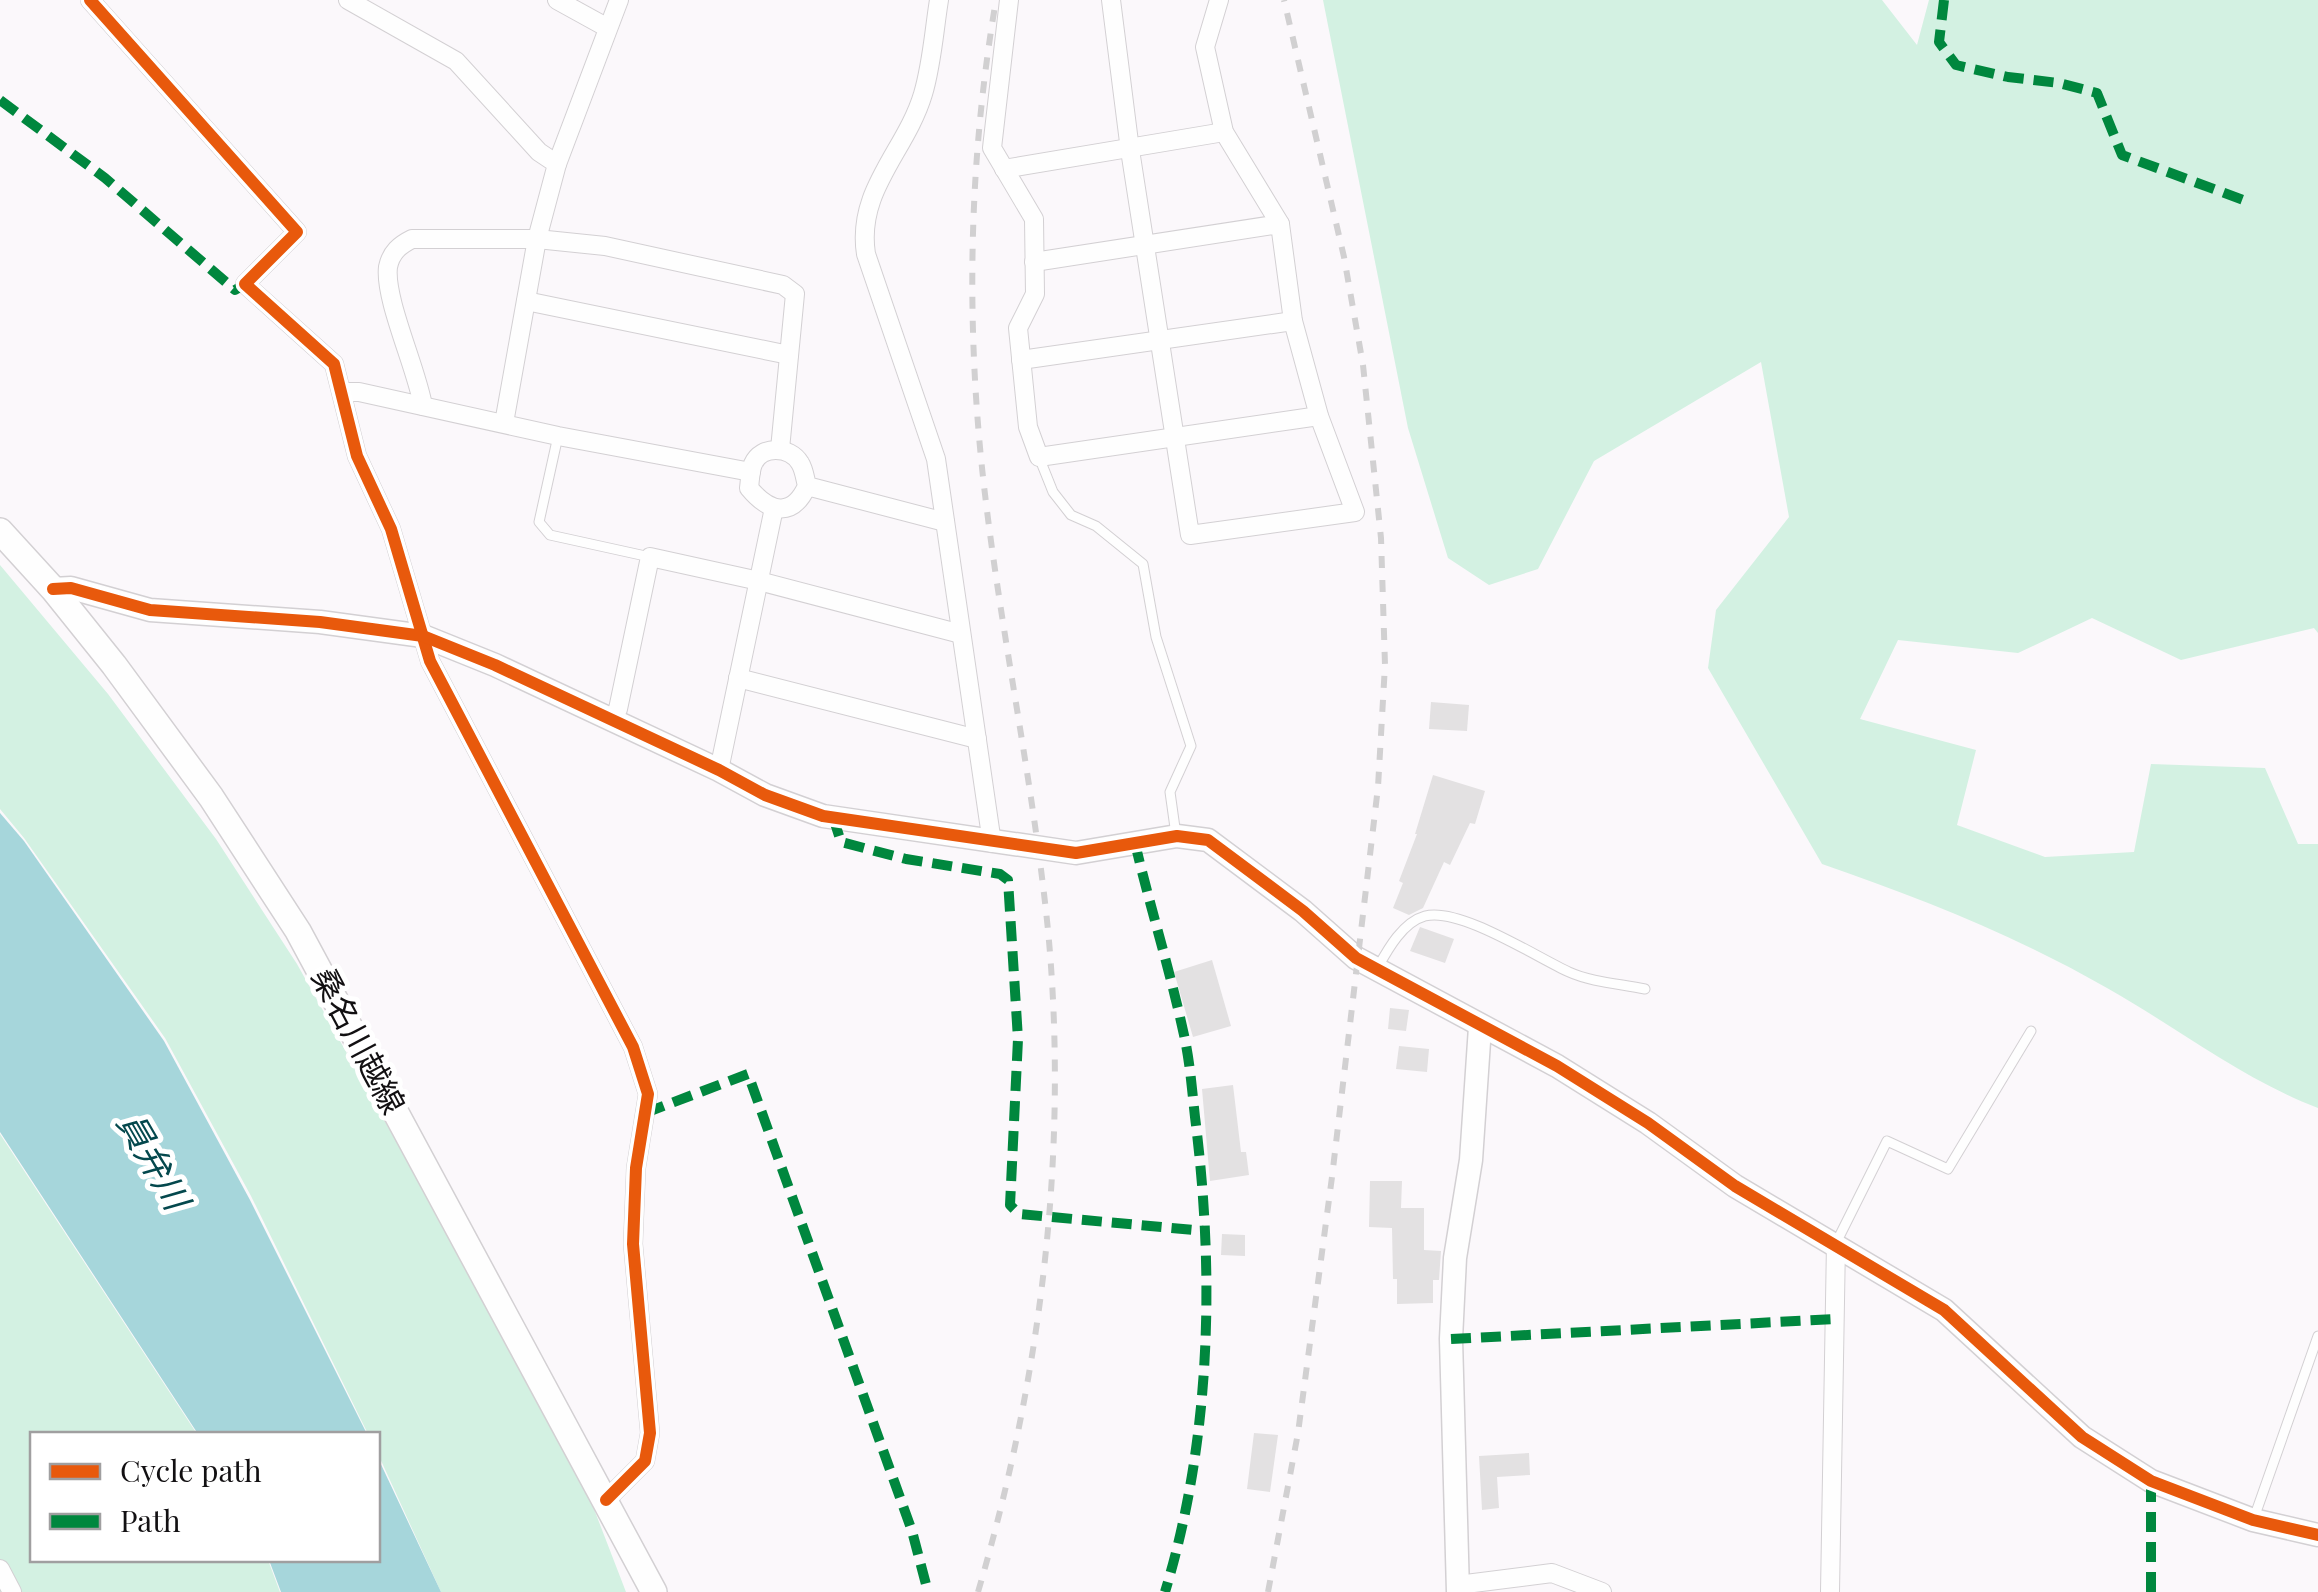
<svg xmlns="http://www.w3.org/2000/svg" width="2318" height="1592" font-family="'Playfair Display','Noto Sans JP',serif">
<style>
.green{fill:#d3f1e2}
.water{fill:#a6d6db}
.building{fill:#e3e1e2}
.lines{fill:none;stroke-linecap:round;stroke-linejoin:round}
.service-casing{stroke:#d3d0d3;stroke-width:11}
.minor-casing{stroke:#d3d0d3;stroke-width:20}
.tertiary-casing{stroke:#d3d0d3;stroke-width:25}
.secondary-casing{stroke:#d3d0d3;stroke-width:28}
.service{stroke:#fefefe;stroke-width:9}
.minor{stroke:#fefefe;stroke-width:18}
.tertiary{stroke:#fefefe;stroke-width:22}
.secondary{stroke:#fefefe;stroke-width:25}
.rail{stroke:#d1d0d1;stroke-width:6;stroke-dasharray:12 12;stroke-linecap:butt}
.quiet{stroke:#00873e;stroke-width:10;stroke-dasharray:20 10;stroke-linecap:butt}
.cycleway-casing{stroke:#fff;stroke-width:19}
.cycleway{stroke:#e8590c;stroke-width:12}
.labels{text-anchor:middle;stroke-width:10;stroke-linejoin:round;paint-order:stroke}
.street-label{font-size:32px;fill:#121012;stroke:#fff}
.water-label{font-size:35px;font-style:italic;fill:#04484d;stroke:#fff}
</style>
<rect width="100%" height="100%" fill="#fbf8fb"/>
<g class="green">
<path d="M1323 0H1882L1917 45 1929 0H2318V633L2314 628 2181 660 2092 618 2018 653 1898 640 1860 719 1976 750 1957 825 2045 857 2134 852 2151 764 2265 768 2298 844H2318V1108C2242 1079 2178 1028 2107 988 2017 936 1920 898 1822 864L1708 668 1716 610 1789 517 1761 362 1594 461 1538 569 1489 585 1448 558 1408 428Z"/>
<path d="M0 565 108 694 216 839 297 964 577 1465 626 1592H441L378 1454V1434H368L251 1196 165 1038 24 838 0 809Z"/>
<path d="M0 1134 197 1434H32V1560H268L280 1592H0Z"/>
</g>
<g class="water">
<path d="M0 813 24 841 164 1041 250 1200 367 1434H198L0 1132Z"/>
<path d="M378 1458 441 1592H281L269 1560H378Z"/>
</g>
<g class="building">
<path d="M1431 702 1469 705 1467 731 1429 729Z"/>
<path d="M1433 775 1485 791 1475 824 1470 823 1450 865 1444 862 1423 908 1409 915 1393 908 1403 883 1399 881 1417 834H1415Z"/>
<path d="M1420 927 1454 939 1445 963 1410 951Z"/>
<path d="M1212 960 1231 1026 1193 1037 1174 972Z"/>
<path d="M1390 1008 1409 1010 1406 1031 1388 1029Z"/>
<path d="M1399 1046 1429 1049 1427 1072 1396 1069Z"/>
<path d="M1233 1085 1241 1152H1246L1249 1175 1210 1181 1202 1089Z"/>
<path d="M1370 1181H1402L1401 1208H1424V1250L1441 1251 1439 1280H1433V1303L1397 1304V1279H1393L1392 1228 1369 1227Z"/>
<path d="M1222 1234 1245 1235V1256L1221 1255Z"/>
<path d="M1254 1433 1278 1435 1270 1492 1247 1489Z"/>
<path d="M1529 1453 1530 1475 1497 1477 1499 1508 1482 1510 1479 1456Z"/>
</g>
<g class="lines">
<defs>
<g id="service">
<path d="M558 436 539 522 550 535 650 557"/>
<path d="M1039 457 1053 492 1071 515 1096 526 1143 564 1156 637 1191 746 1170 792 1176 835"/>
<path d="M1378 967C1388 949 1403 922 1425 916 1460 907 1536 957 1569 972 1591 982 1621 984 1645 989"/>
<path d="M1836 1243 1887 1141 1948 1169 2031 1031"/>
<path d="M2254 1518 2318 1336"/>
</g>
<g id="minor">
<path d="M90 0 297 232 245 284 334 364 357 456 391 529 430 661 633 1047 648 1094 636 1168 633 1244 650 1433 645 1461 606 1500"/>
<path d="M348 0 456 61 539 152 557 164 537 239 504 423"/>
<path d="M557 0 606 27"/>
<path d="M939 0C934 31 932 64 923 94 906 151 856 190 866 254L936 459 992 843"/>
<path d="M1009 0 992 148 1034 219 1035 294 1018 328 1028 427 1039 457 1319 416"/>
<path d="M1111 0 1130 150 1190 535 1355 512 1319 416 1293 321 1280 224 1224 132 1205 47 1219 0"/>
<path d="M557 164 619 0"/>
<path d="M1004 169 1224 132"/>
<path d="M1034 262 1280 224"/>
<path d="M526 301 789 355"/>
<path d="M1021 360 1293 321"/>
<path d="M342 392H359L558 436 751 472"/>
<path d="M423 406C417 369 384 299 388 267 391 252 400 245 412 239H537L605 246 783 285 795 294 780 449"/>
<path d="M807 486C792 519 769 512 749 488 750 481 750 471 753 464 761 445 790 446 800 463 804 469 805 478 807 486L945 522"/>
<path d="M738 678 977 739"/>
<path d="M612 720 618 709 650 557 759 581 961 634"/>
<path d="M719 770 774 508"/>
<path d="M0 1569 12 1592"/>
<path d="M1458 1585 1552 1573 1602 1592"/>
<path d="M1830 1592 1836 1243"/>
</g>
<g id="tertiary">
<path d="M53 589 71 588 150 610 320 622 423 636 495 665 719 770 765 795 823 816 1076 853 1177 836 1208 840 1303 911 1356 958 1557 1066 1648 1123 1735 1186 1944 1310 2082 1437 2151 1481 2253 1520 2318 1535"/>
<path d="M1458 1592 1451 1339 1455 1258 1471 1160 1480 1027"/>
</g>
<path id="secondary" d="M0 531 53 589 114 665 211 797 298 931 654 1592"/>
</defs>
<use href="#service" class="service-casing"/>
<use href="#minor" class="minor-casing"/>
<use href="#tertiary" class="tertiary-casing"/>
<use href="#secondary" class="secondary-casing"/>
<use href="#service" class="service"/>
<use href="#minor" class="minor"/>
<use href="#tertiary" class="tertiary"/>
<use href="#secondary" class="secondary"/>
<g class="rail">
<path d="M978 1592C1041 1378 1069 1152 1048 930 1032 772 997 616 981 458 966 305 970 152 996 0"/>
<path d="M1268 1592 1298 1433 1332 1177 1378 787 1385 665 1381 538 1363 365 1344 257 1284 0"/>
</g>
<g class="quiet">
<path d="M1944 0 1939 42 1956 65 2008 77 2059 83 2097 93 2122 155 2246 201"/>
<path d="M0 100 105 178 235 290 245 284"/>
<path d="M833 817 841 842 906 859 1000 874 1008 880 1018 1039 1010 1205 1019 1214 1204 1231"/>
<path d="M1135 843C1150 907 1170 970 1184 1035 1190 1062 1192 1090 1195 1117 1215 1275 1211 1440 1165 1592"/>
<path d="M645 1113 748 1074 912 1531 928 1592"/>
<path d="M1451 1339 1835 1319"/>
<path d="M2151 1592V1481"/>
</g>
<defs>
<g id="cycleway">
<path d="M90 0 297 232 245 284 334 364 357 456 391 529 430 661 633 1047 648 1094 636 1168 633 1244 650 1433 645 1461 606 1500"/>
<path d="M53 589 71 588 150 610 320 622 423 636 495 665 719 770 765 795 823 816 1076 853 1177 836 1208 840 1303 911 1356 958 1557 1066 1648 1123 1735 1186 1944 1310 2082 1437 2151 1481 2253 1520 2318 1535"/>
</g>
</defs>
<use href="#cycleway" class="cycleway-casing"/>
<use href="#cycleway" class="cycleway"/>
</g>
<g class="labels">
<g class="street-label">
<text transform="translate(358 1041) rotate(62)" y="11">桑名川越線</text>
</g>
<g class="water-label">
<text transform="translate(153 1161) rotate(60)" y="12">員弁川</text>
</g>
</g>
<rect x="30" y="1432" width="350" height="130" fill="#ffffff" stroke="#a09fa0" stroke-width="2.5"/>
<rect x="50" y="1464" width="50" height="15" fill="#e8590c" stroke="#a09fa0" stroke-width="2.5"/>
<text x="120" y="1482" font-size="30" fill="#121012">Cycle path</text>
<rect x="50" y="1514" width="50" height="15" fill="#00873e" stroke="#a09fa0" stroke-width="2.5"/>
<text x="120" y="1532" font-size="30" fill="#121012">Path</text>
</svg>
